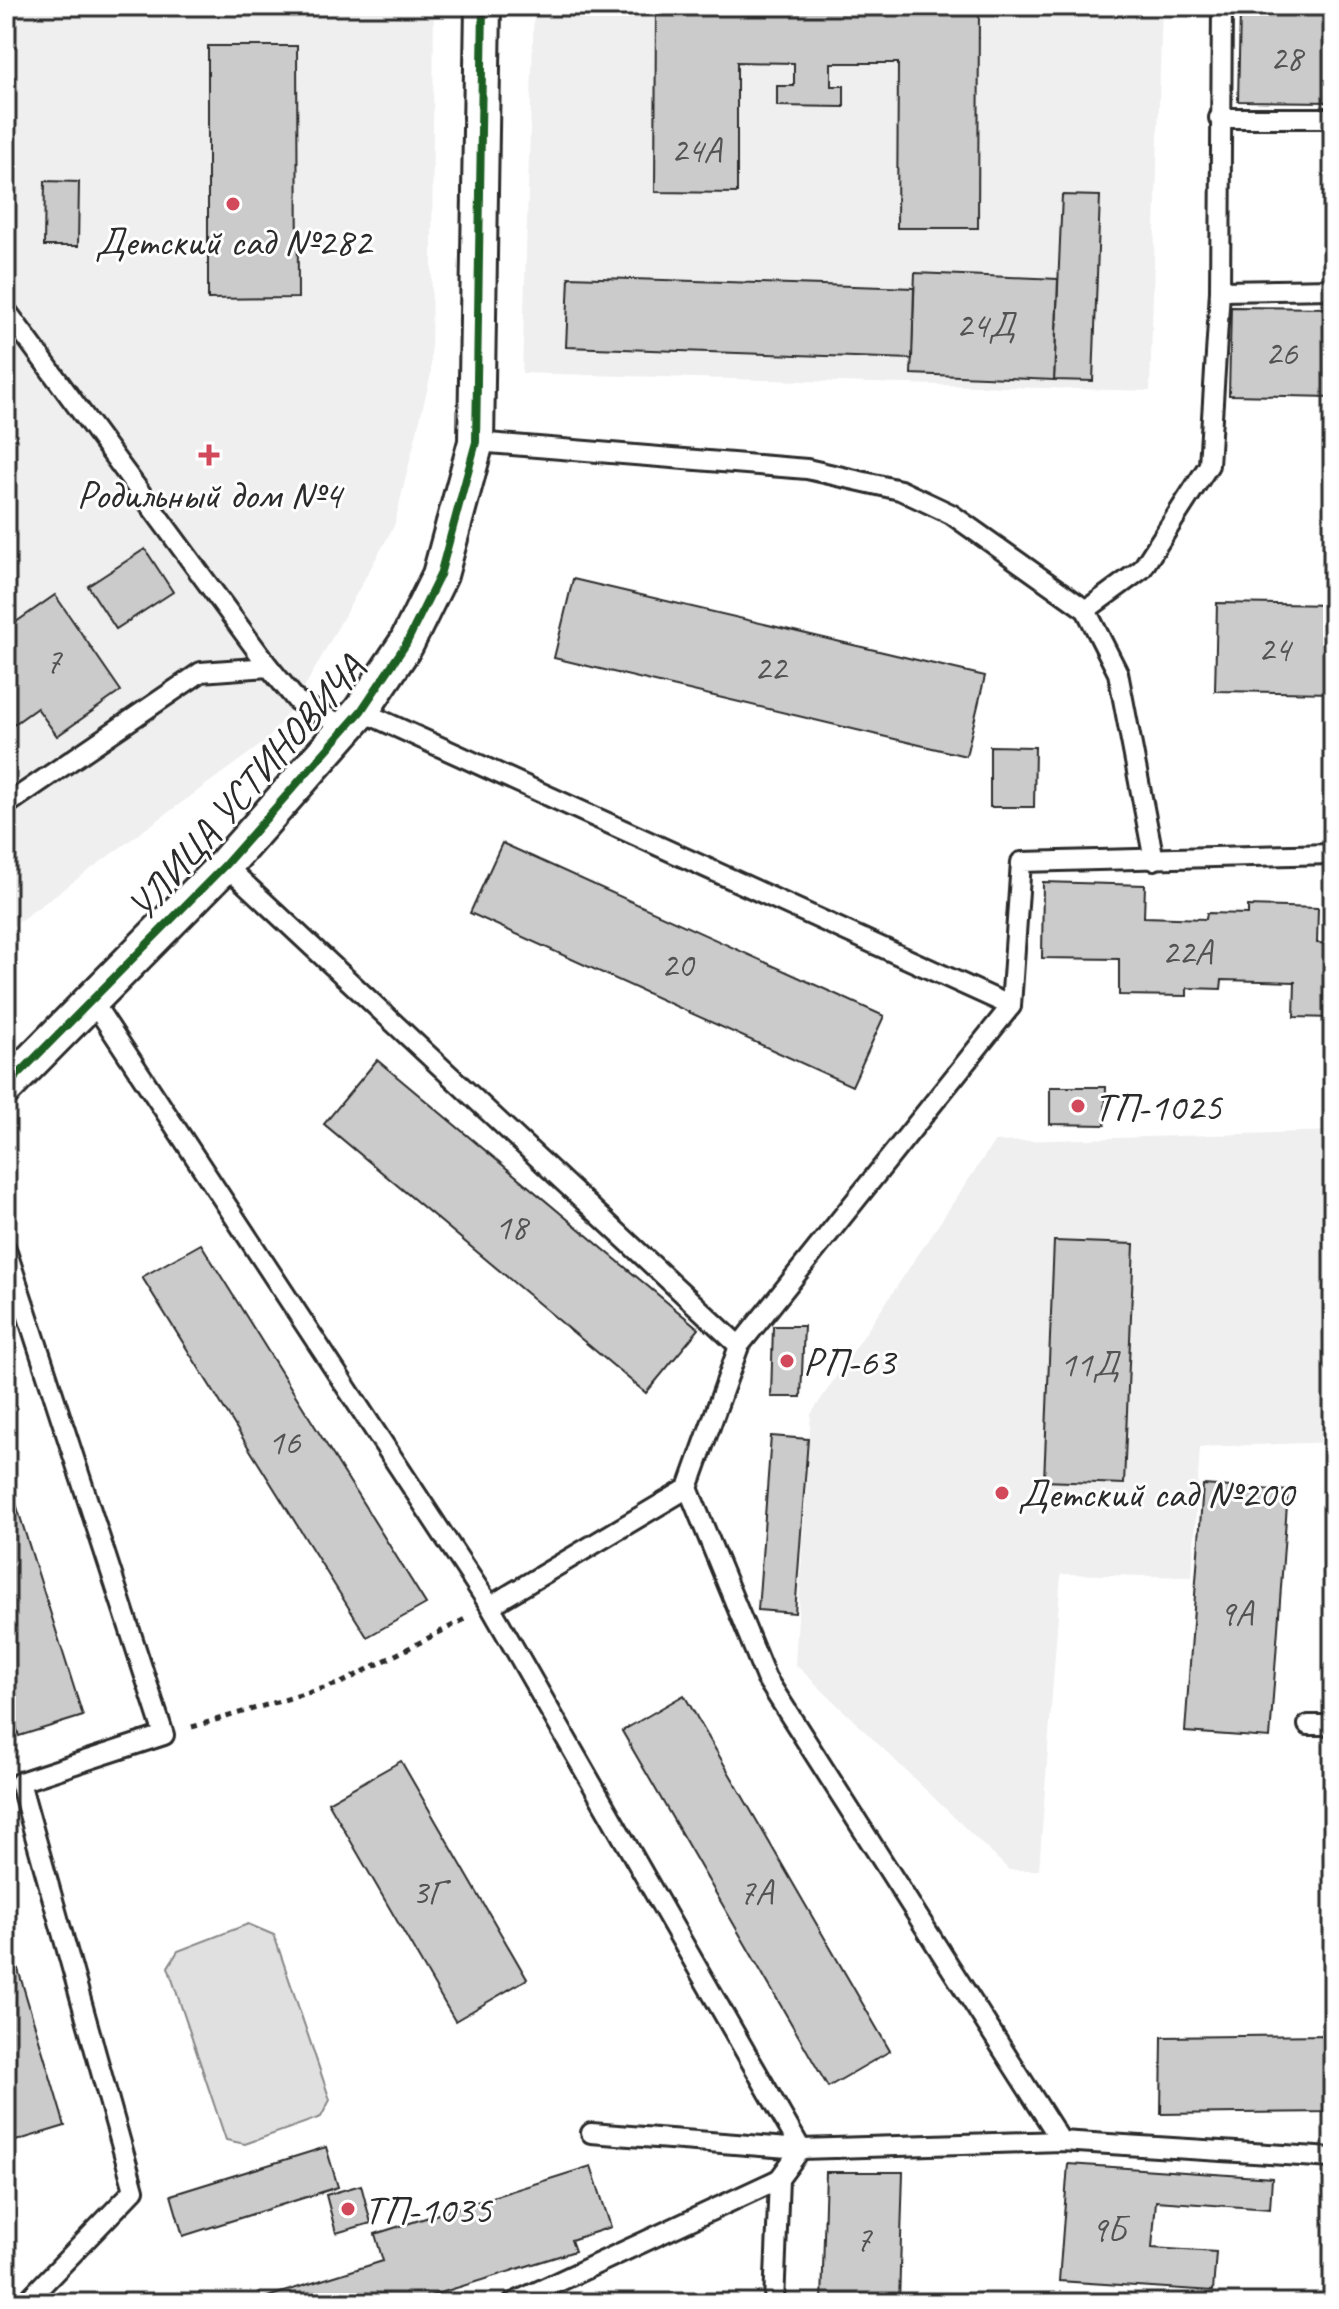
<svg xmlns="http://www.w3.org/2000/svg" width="1339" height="2309" font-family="Caveat,sans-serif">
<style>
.built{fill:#efefef}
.green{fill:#e0e0e0;stroke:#868686;stroke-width:2}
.building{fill:#cbcbcb;stroke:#2b2b2b;stroke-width:2}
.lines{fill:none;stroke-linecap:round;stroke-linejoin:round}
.lane-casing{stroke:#2b2b2b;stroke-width:24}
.street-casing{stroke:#2b2b2b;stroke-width:40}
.path{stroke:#2b2b2b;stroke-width:5;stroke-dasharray:6 6;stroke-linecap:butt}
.lane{stroke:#fff;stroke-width:18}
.street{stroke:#fff;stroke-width:34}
.cycleway-casing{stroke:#fff;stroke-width:13}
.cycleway{stroke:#1b5e20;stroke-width:8}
.poi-dot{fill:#d1495b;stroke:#fff;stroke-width:3}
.labels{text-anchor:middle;stroke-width:6;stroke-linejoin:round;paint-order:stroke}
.number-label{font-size:36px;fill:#535353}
.poi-label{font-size:40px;fill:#2b2b2b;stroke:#fff;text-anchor:start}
.street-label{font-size:40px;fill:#2b2b2b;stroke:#fff}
</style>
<rect width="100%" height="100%" fill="#fff"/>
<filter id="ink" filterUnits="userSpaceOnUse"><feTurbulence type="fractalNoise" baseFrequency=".0125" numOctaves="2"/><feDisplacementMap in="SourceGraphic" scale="16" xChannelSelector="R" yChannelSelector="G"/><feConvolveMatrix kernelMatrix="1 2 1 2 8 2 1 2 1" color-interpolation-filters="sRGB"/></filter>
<g filter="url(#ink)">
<g class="built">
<path d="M6 6H434L431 374 394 526 297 701 266 741 6 931Z"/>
<path d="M534 6H1162L1150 391 522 373Z"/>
<path d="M1333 1131V1442L1200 1447 1192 1577 1061 1574 1039 1870H1009L795 1664 811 1414 994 1142Z"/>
</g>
<path class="green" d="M248 1924 274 1935 330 2100 321 2117 245 2144 226 2140 168 1967 178 1951Z"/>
<g class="building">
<path d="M656 6H979L978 228H897L898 63H831V86H844V107L777 106V86H794V63L737 62V193L655 192Z"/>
<path d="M1240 12 1333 13V102L1238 101Z"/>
<path d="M208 46H297L298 298 208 299Z"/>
<path d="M45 181 79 182 78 246H44Z"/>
<path d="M1062 195 1100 196 1093 381 1054 380Z"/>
<path d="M915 273 1058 279 1054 380 911 374Z"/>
<path d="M569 277 914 288 912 359 566 347Z"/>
<path d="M1231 307 1333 308V397L1229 395Z"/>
<path d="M145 549 173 592 116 629 88 586Z"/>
<path d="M573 579 985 676 966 756 554 658Z"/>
<path d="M55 595 121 691 57 736 37 708 6 730V629Z"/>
<path d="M1217 603 1333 605V693L1215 691Z"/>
<path d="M990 746 1035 747 1034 807H990Z"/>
<path d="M502 843 884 1016 852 1086 470 913Z"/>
<path d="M1043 882 1145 885 1144 917 1206 919 1207 913 1248 914V906L1318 908 1317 943 1333 944V1018L1294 1017 1295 982 1222 980 1221 989 1187 988V996L1119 995V959L1042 958Z"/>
<path d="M377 1060 699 1329 646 1393 324 1124Z"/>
<path d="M1050 1087H1106L1105 1125 1050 1124Z"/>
<path d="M1054 1241 1134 1244 1124 1484 1044 1481Z"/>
<path d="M201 1244 426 1604 367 1637 142 1277Z"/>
<path d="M773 1326H804L801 1397H771Z"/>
<path d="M771 1436 808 1439 795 1613 758 1610Z"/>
<path d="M6 1472 83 1716 19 1736 6 1694Z"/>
<path d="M1203 1485 1288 1491 1270 1738 1185 1732Z"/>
<path d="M684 1695 890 2051 828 2087 622 1731Z"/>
<path d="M401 1761 527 1979 455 2021 328 1802Z"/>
<path d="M6 1929 65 2126 6 2144Z"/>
<path d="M1333 2035V2112L1161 2114 1162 2037Z"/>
<path d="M326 2147 338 2187 183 2236 171 2195Z"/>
<path d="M1068 2164 1272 2178 1270 2209 1156 2201 1152 2248 1216 2252 1213 2291 1059 2281Z"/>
<path d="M591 2166 611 2227 571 2240 575 2251 408 2303H248L383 2261 375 2234Z"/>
<path d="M826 2172H903L899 2303H822Z"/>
<path d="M361 2185 371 2223 336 2233 326 2195Z"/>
</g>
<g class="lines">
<defs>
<g id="lane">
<path d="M1219 118H1333"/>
<path d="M1220 291 1333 289"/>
<path d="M6 310 269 667"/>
<path d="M476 442 807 469 900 490 951 514 1086 610 1118 673 1154 860"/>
<path d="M1086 610 1142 569 1209 465 1220 291 1222 6"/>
<path d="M361 711 1011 1006"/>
<path d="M6 805 201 672 269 667 297 701 347 728"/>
<path d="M225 865 739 1346"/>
<path d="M93 1002 490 1606 801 2149 779 2179 774 2303"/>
<path d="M6 1249 164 1735 20 1782 134 2190 25 2303"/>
<path d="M688 1488 766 1678 1061 2141"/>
<path d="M490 1606 688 1488 739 1346 1011 1006 1021 862 1333 854"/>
<path d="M1308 1725H1333"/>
<path d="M591 2133 801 2149 1061 2141 1333 2158"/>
<path d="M513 2303 779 2179"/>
</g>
<path id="street" d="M6 1087 225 865 361 711 406 644 440 575 476 442 483 6"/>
</defs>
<use href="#lane" class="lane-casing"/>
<use href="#street" class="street-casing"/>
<path class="path" d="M192 1727 341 1683 467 1618"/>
<use href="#lane" class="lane"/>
<use href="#street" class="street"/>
<defs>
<path id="cycleway" d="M6 1087 225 865 361 711 406 644 440 575 476 442 483 6"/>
</defs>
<use href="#cycleway" class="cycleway-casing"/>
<use href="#cycleway" class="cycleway"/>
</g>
</g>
<g class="poi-dot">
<circle cx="233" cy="204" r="8"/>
<path d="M205 443h8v8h8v8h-8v8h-8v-8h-8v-8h8z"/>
<circle cx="1078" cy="1106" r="8"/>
<circle cx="787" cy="1361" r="8"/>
<circle cx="1002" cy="1493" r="8"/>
<circle cx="348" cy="2209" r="8"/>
</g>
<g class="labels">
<g class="number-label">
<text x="1286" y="70">28</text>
<text x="696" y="162">24А</text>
<text x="985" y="337">24Д</text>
<text x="1281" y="365">26</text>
<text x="1274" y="661">24</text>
<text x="53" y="673">7</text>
<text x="770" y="680">22</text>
<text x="1187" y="964">22А</text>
<text x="677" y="977">20</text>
<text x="511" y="1239">18</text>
<text x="1089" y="1376">11Д</text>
<text x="284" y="1454">16</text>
<text x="1236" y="1625">9А</text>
<text x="428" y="1904">3Г</text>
<text x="756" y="1904">7А</text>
<text x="1108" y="2241">9Б</text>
<text x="863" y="2251">7</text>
</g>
<g class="poi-label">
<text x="233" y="255" text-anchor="middle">Детский сад №282</text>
<text x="209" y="508" text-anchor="middle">Родильный дом №4</text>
<text x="1094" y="1120">ТП-1025</text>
<text x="803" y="1375">РП-63</text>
<text x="1018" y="1507">Детский сад №200</text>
<text x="364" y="2223">ТП-1035</text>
</g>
<g class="street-label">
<text transform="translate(245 787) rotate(-49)" y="14">УЛИЦА УСТИНОВИЧА</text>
</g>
</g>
<rect width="1339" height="2309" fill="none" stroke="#fff" stroke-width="32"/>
<rect x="16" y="16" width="1307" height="2277" fill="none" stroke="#2b2b2b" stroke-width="3" filter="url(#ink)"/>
</svg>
